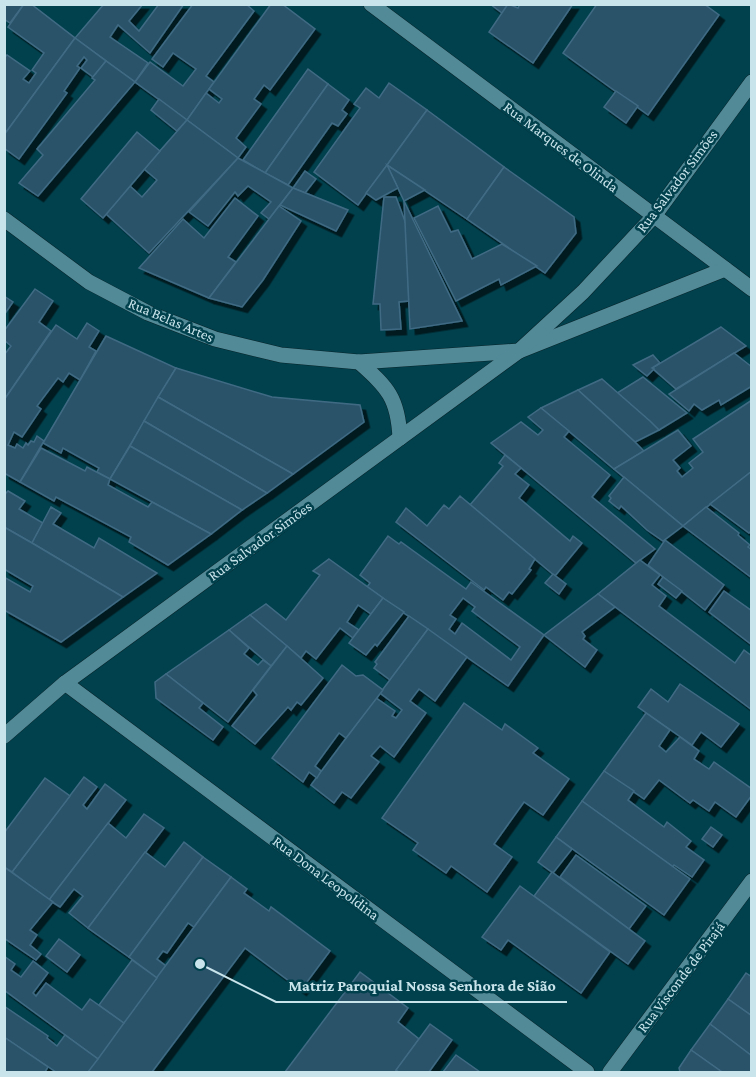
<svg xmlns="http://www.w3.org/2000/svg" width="756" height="1077" font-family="'Crimson Pro',serif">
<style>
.building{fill:#29536b;stroke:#416b84;stroke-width:1.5;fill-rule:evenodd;filter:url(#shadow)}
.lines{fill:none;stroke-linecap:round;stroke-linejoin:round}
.street-casing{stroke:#07252b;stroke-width:16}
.street{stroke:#538a98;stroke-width:15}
.labels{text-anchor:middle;stroke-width:5;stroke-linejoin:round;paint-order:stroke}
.street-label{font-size:15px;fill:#c9e4eb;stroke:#00414d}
.leader{fill:none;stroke:#c9e4eb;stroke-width:2}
.callout-dot{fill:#c9e4eb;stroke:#00414d;stroke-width:2}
.callout-label{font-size:16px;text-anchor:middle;font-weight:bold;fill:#c9e4eb;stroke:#00414d;stroke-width:5;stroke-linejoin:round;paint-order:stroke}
</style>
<defs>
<filter id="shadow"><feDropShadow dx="5.5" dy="5.5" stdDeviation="0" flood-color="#0009"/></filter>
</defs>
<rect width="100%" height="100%" fill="#00414d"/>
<g class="building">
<path d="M4 4H24L10 23 4 19Z"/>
<path d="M24 4H31L75 38 4 135V58L7 55 30 71 23 79 29 83 36 73 32 70 44 53 8 27Z"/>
<path d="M104 4H143L129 21 139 31 159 4H184L150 53 118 25 110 37 148 63 135 82 75 38Z"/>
<path d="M193 4H246L254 11 206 76 214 82 187 120 135 82 150 62 183 86 196 69 173 53 163 67 152 59Z"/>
<path d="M271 4H282L315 29 270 90 264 85 254 99 261 104 236 138 246 147 238 158 187 120 206 93 219 103 222 99 209 89Z"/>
<path d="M490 4H509L502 13Z"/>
<path d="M508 4 518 8 520 4H573L533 63 489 32Z"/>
<path d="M597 4H704L719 15 648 115 563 53Z"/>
<path d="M75 38 106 61 93 77 81 68 87 60 84 57 77 66 80 68 64 91 67 93 19 159 4 148V135Z"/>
<path d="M106 61 135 82 38 196 19 183 43 155 37 149 95 80 92 78Z"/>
<path d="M308 69 328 84 265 173 243 160Z"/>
<path d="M389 83 427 110 358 205 314 172 360 108 354 104 366 88 379 98Z"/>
<path d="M328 84 349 100 342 110 347 114 338 126 332 123 288 185 265 173Z"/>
<path d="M616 91 638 106 626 123 604 107Z"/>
<path d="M159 99 187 120 177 131 151 110Z"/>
<path d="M427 110 504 167 467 219 387 165Z"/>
<path d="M187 120 238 158 149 253 106 214 130 186 142 197 157 180 144 169Z"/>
<path d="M137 132 160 151 103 218 81 199Z"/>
<path d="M238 158 293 188 269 219 261 213 271 202 248 186 238 196 235 192 208 226 189 212Z"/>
<path d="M387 165 425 190 404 201Z"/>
<path d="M387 165 398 188 376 200 366 193Z"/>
<path d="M504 167 574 217 576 233 545 273 467 219Z"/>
<path d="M305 171 316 179 305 193 293 188Z"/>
<path d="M293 188 348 210 336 231 280 205Z"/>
<path d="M384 197H396L406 224 409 301 399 302 401 329 381 330 380 304H373Z"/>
<path d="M235 198 258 216 228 257 236 262 209 298 139 268 183 219 204 238Z"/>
<path d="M404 201 462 321 410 329Z"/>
<path d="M279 206 301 221 263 280 242 307 209 298Z"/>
<path d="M438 206 451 232 458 230 472 259 502 244 537 266 501 285 499 279 456 301 414 218Z"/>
<path d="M35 289 53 301 39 322 51 331 4 400V355L11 346 4 340V331Z"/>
<path d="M4 296 13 302 4 315Z"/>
<path d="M87 323 99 331 89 347 96 351 80 380 69 373 63 382 58 378 37 406 41 409 22 437 14 432 8 445 15 448 17 444 23 448 26 443 28 445 31 441 34 442 37 436 44 441 20 482 4 473V400L56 325 77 339Z"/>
<path d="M721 327 746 346 676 389 652 368Z"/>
<path d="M106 336 176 368 110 479 97 472 99 468 63 448 61 453 43 443Z"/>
<path d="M734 353 752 367V386L721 405 719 400 702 410 694 404 689 411 669 394Z"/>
<path d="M653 355 660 363 652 368 654 369 647 376 633 365Z"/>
<path d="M176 368 272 397 360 405 364 422 293 474 158 397Z"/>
<path d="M643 377 687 413 659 430 617 393Z"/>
<path d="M602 379 650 421 659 430 635 442 578 390Z"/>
<path d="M578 390 635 442 644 451 614 469 541 408Z"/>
<path d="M158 397 293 474 267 493 144 421Z"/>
<path d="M752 400V471L683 526 614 469 678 430 691 446 673 460 680 468 677 471 682 477 693 468 689 463 703 452 693 439Z"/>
<path d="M541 408 569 431 564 437 610 475 592 497 655 549 636 563 491 443 521 422 538 435 543 430 528 417Z"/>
<path d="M144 421 267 493 242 510 130 446Z"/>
<path d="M130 446 242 510 211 534 110 479Z"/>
<path d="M41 448 85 471 87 467 110 479 108 485 148 507 152 502 211 534 168 565 129 542 131 537 56 497 54 501 20 482Z"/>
<path d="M505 455 521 468 515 474 529 485 519 498 570 541 573 536 582 543 555 576 470 505 503 466 499 463Z"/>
<path d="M752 471V530L749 533 710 504Z"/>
<path d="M624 477 683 526 663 541 647 530 621 506 619 509 609 501 611 498 609 496Z"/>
<path d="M8 491 25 501 19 509 43 523 32 543 4 527V495Z"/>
<path d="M460 496 535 559 529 569 531 570 512 594 509 592 503 600 486 587 484 590 396 522 406 508 427 526 444 505 449 509Z"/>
<path d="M51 507 61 513 53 524 94 548 99 538 157 573 123 597 32 543Z"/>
<path d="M706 507 739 533 738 535 750 545 748 547 752 550V578L683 526Z"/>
<path d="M4 527 32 543 123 597 61 642 4 610V577L30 592 33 586 4 569Z"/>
<path d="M388 536 399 544 401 542 466 589 471 582 544 635 508 686 367 587 370 583 360 575ZM463 598 475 607 472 611 520 647 511 660 462 623 455 634 449 629 456 619 450 615Z"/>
<path d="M665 540 724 585 705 610 648 565Z"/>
<path d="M329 559 383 598 371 614 358 605 347 622 359 630 353 638 340 628 316 659 306 651 301 658 250 615 266 604 286 620 320 575 313 571Z"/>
<path d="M640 560 660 575 652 585 666 596 659 606 735 663 744 650 752 656V710L598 594Z"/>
<path d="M553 574 566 584 559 594 545 583Z"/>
<path d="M663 577 682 591 676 598 658 584Z"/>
<path d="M724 591 752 611V645L709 612Z"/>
<path d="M598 594 615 607 582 632 585 636 583 639 597 650 585 667 544 635Z"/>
<path d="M383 598 404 612 377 646 375 644 366 655 349 643Z"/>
<path d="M250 615 287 646 271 666 229 630Z"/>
<path d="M409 616 428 629 390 680 374 668 377 664 375 662Z"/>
<path d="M428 629 467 657 435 701 419 689 410 701 426 713 394 757 380 746 371 756 379 762 351 798 342 792 334 803 311 785 376 698 395 711 392 716 396 718 402 710 380 693Z"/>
<path d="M229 630 249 648 244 654 258 665 263 660 271 666 228 722 166 674Z"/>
<path d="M287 646 323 678 301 705 297 702 291 710 288 707 255 744 232 726 257 695 253 690Z"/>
<path d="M342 665 356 676 363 675 383 690 346 738 339 733 315 766 321 771 317 778 309 772 303 782 272 758Z"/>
<path d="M166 674 203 703 199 708 223 727 213 740 156 698 155 682Z"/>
<path d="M680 684 739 724 721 747 701 732 692 745 638 707 651 689 668 702Z"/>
<path d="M464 703 502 730 505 724 538 748 533 753 569 779 543 815 524 802 494 844 512 857 487 892 451 866 446 873 413 850 418 843 382 818Z"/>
<path d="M646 713 670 730 659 746 666 752 680 737 699 751 694 759 709 769 714 762 752 789V795L736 817 715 802 709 811 693 800 690 803 659 780 644 799 604 771Z"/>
<path d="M604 771 634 791 628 800 664 827 667 822 691 841 686 847 704 860 692 877 674 865 673 867 582 801Z"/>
<path d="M84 777 97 787 83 805 87 809 105 784 126 800 49 900 12 872Z"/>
<path d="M45 778 70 796 12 872 4 867V833Z"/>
<path d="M582 801 690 879 664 915 556 837Z"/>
<path d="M144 814 164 828 88 928 69 913 83 896 74 889 60 907 49 900 108 823 126 838Z"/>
<path d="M711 827 722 835 713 847 702 839Z"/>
<path d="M556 837 572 849 553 873 538 862Z"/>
<path d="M184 842 203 857 129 957 88 928 145 852 165 867Z"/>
<path d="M576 855 646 906 629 929 560 877Z"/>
<path d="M203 857 231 877 194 927 188 923 167 953 163 951 157 959 166 966 157 978 129 957Z"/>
<path d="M4 867 53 902 30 930 37 935 30 945 41 954 36 960 4 938Z"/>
<path d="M552 872 645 941 628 964 534 896Z"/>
<path d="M231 877 247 889 244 893 269 911 271 907 330 951 301 990 245 948 152 1072H87Z"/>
<path d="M520 886 610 952 581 993 508 940 501 950 482 937Z"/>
<path d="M59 939 80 955 67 972 46 956Z"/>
<path d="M4 956 15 964 11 970 21 977 33 961 48 973 33 993 36 996 46 983 82 1010 90 999 124 1023 98 1059 4 990Z"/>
<path d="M132 960 157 978 124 1023 99 1005Z"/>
<path d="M360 972 408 1008 398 1022 419 1039 395 1072H285Z"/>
<path d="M746 973 752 977V1016L728 999Z"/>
<path d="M728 999 752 1016V1056L710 1024Z"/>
<path d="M4 1006 48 1036 47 1038 57 1046 65 1035 98 1059 88 1072H56L4 1037Z"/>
<path d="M430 1024 452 1040 429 1072H399L396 1070Z"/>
<path d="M710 1024 752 1056V1072H722L691 1050Z"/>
<path d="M4 1037 48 1067 45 1072H4Z"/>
<path d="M691 1050 722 1072H680L679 1068Z"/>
<path d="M456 1055 480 1072H443Z"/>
</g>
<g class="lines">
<defs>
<g id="street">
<path d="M371 4 752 289"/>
<path d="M4 219 89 282 148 313 215 339 281 355 359 362 519 351 725 269"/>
<path d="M359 362C388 388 398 398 400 438"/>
<path d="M65 683 587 1072"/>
<path d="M4 736 65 683 519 351 583 292 654 216 752 82"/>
<path d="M610 1072 752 881"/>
</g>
</defs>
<use href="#street" class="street-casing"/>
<use href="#street" class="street"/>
</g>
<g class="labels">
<g class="street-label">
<text transform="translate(561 147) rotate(37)" y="5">Rua Marques de Olinda</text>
<text transform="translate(677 181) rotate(-53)" y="5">Rua Salvador Simões</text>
<text transform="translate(171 320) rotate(23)" y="5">Rua Belas Artes</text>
<text transform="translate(260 541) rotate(-36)" y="5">Rua Salvador Simões</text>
<text transform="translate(326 878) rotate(37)" y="5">Rua Dona Leopoldina</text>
<text transform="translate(681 977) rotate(-53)" y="5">Rua Visconde de Pirajá</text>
</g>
</g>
<path class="leader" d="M200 964L276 1002H567"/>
<circle class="callout-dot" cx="200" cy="964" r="6"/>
<g class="callout-label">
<text x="422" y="991">Matriz Paroquial Nossa Senhora de Sião</text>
</g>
<rect width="756" height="1077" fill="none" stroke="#c9e4eb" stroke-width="12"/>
</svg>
